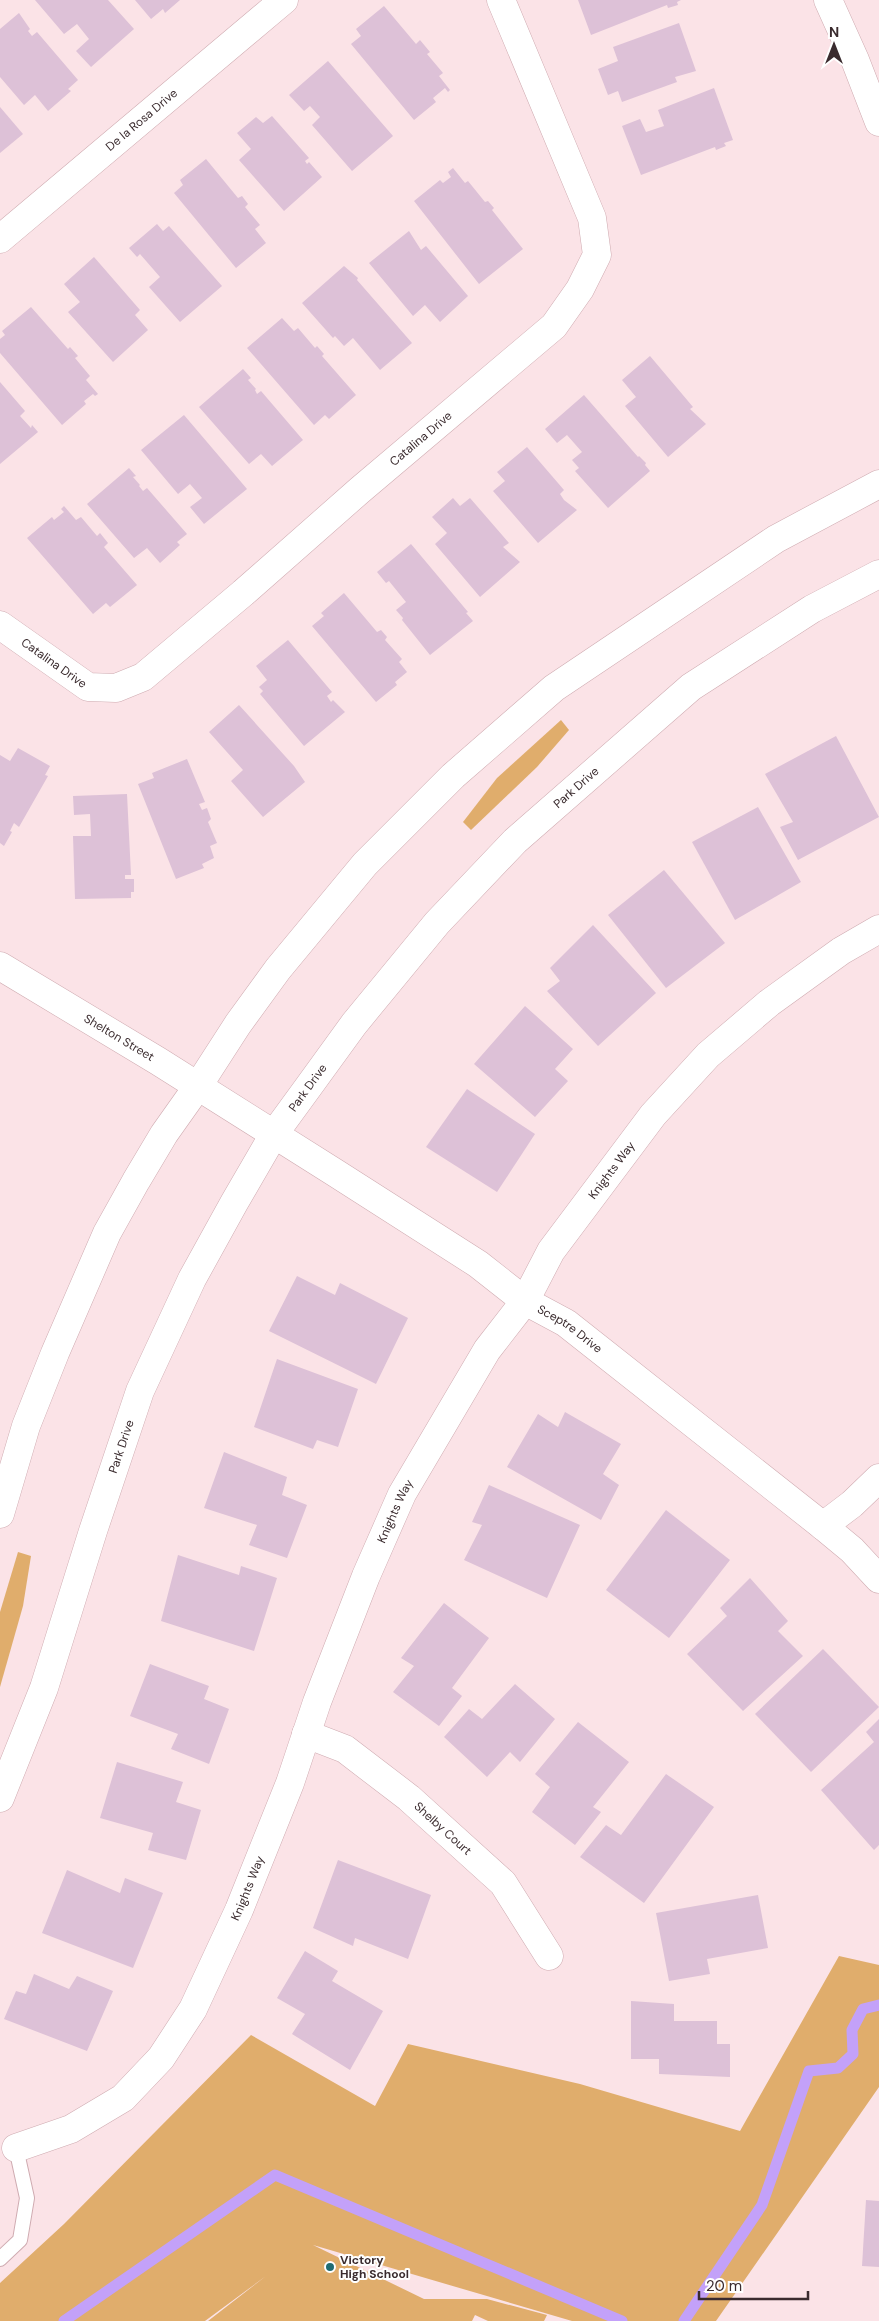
<svg xmlns="http://www.w3.org/2000/svg" width="879" height="2321" font-family="'DM Sans',sans-serif">
<style>
.green{fill:#e0ad6c}
.lines{fill:none;stroke-linecap:round;stroke-linejoin:round}
.stream{stroke:#c3a1f9;stroke-width:11}
.building{fill:#ddc1d7}
.lane-casing{stroke:#cfabb1;stroke-width:16}
.street-casing{stroke:#cfabb1;stroke-width:29}
.secondary-casing{stroke:#cfabb1;stroke-width:29}
.lane{stroke:#fff;stroke-width:14}
.street{stroke:#fff;stroke-width:28}
.secondary{stroke:#fff;stroke-width:28}
.poi-dot{fill:#206c72;stroke:#fff;stroke-width:2}
.labels{text-anchor:middle;stroke-width:4;stroke-linejoin:round;paint-order:stroke}
.street-label{font-size:12px;fill:#3a2b2e;stroke:#fff}
.poi-label{font-size:12px;font-weight:bold;fill:#3a2b2e;stroke:#fff;text-anchor:start}
</style>
<rect width="100%" height="100%" fill="#fbe3e7"/>
<g class="green">
<path d="M561 720 569 730 537 767 471 830 463 822 497 778Z"/>
<path d="M18 1552 31 1556 23 1606 0 1687V1612Z"/>
<path d="M839 1956 879 1965V2087L716 2321H572L313 2245 424 2299H487L547 2315 544 2321H488L475 2315 472 2321H208L266 2276 205 2321H0V2283L64 2224 251 2035 375 2106 408 2044 580 2084 740 2131Z"/>
</g>
<g class="lines">
<g class="stream">
<path d="M64 2321 275 2175 622 2321"/>
<path d="M684 2321 762 2205 809 2071 838 2068 853 2054 852 2030 863 2009 879 2005"/>
</g>
</g>
<g class="building">
<path d="M35 0H108L134 29 91 67 76 51 89 39 77 24 64 34Z"/>
<path d="M135 0H180L165 13 163 9 151 19Z"/>
<path d="M578 0H681L677 2 678 5 668 8 667 5 591 35Z"/>
<path d="M384 6 416 44 420 40 430 52 427 54 443 73 439 76 450 90 448 92 445 88 433 98 436 102 414 120 351 44 361 36 356 29Z"/>
<path d="M19 13 30 29 28 31 32 36 37 32 78 80 68 89 71 91 48 111 35 95 24 105 0 77V29Z"/>
<path d="M679 23 696 71 675 77 677 82 622 102 618 91 608 95 598 69 618 61 613 47Z"/>
<path d="M328 61 393 136 352 171 312 125 320 117 310 106 304 111 289 95Z"/>
<path d="M714 88 733 140 724 143 726 146 716 150 715 147 641 175 622 126 640 119 646 132 664 126 658 110Z"/>
<path d="M0 107 23 134 0 153Z"/>
<path d="M272 116 309 158 305 161 307 164 309 162 322 177 284 211 239 160 251 149 237 133 256 117 263 123Z"/>
<path d="M206 159 238 198 242 196 248 204 245 207 260 225 255 229 266 243 236 268 174 193 183 185 180 180Z"/>
<path d="M453 168 465 183 468 181 485 202 488 201 494 208 492 210 523 249 479 284 414 201 440 180 443 183 451 177 448 172Z"/>
<path d="M157 224 163 231 169 226 222 286 180 322 149 287 160 277 140 254 137 257 129 248Z"/>
<path d="M409 231 421 250 426 246 468 296 440 322 425 305 413 316 369 263Z"/>
<path d="M94 257 140 310 135 315 148 330 113 362 68 312 80 302 64 284Z"/>
<path d="M344 266 358 278 357 280 412 343 380 370 353 338 344 346 335 336 333 338 302 303Z"/>
<path d="M31 307 68 349 70 347 78 356 75 358 90 376 86 380 98 394 95 396 93 394 84 401 86 404 62 425 0 353V339L5 335 2 331Z"/>
<path d="M282 318 294 331 298 328 315 348 317 346 324 354 322 356 356 395 329 419 325 415 314 425 247 348Z"/>
<path d="M650 356 693 407 690 409 706 424 668 457 625 406 636 397 622 380Z"/>
<path d="M243 369 251 378 248 380 256 389 255 390 257 394 261 391 303 440 272 466 261 454 249 464 199 407Z"/>
<path d="M0 382 25 411 20 416 31 428 32 425 38 432 0 464Z"/>
<path d="M584 395 638 457 639 456 646 463 645 465 650 471 608 508 575 471 579 468 572 460 582 452 567 435 557 443 545 429Z"/>
<path d="M184 415 247 489 204 524 190 507 202 498 190 484 178 494 141 450Z"/>
<path d="M527 447 564 490 560 494 564 500 577 510 538 543 493 491 505 481 497 472Z"/>
<path d="M129 468 136 476 133 477 140 485 139 486 143 491 147 488 187 534 177 542 180 545 160 563 147 548 134 558 87 504Z"/>
<path d="M453 498 460 506 470 498 509 543 503 547 520 562 480 597 435 544 447 533 432 517Z"/>
<path d="M64 506 76 520 81 517 97 536 100 533 108 543 104 547 137 585 110 607 106 603 93 614 27 538 52 517 54 520 64 512 61 509Z"/>
<path d="M411 544 468 612 466 613 473 621 430 655 402 620 403 618 396 610 406 602 389 581 386 583 377 572Z"/>
<path d="M344 593 377 632 381 630 387 637 385 640 402 659 399 662 407 672 395 682 397 685 376 702 312 626 324 616 321 613Z"/>
<path d="M288 640 332 692 327 696 331 702 333 700 345 712 304 746 260 694 263 691 259 687 267 680 256 666Z"/>
<path d="M239 705 294 766 305 782 263 817 231 781 243 770 209 732Z"/>
<path d="M836 736 879 817 798 860 780 827 793 822 765 774Z"/>
<path d="M18 748 50 766 45 775 48 776 19 827 14 823 10 831 12 832 4 846 0 843V755L10 761Z"/>
<path d="M187 759 205 802 199 804 202 810 207 808 211 819 208 822 217 843 210 846 214 858 202 864 204 868 176 879 138 784 154 778 152 773Z"/>
<path d="M127 794 131 875H125V879H134V892H131V898L75 899 73 836H91L90 814 74 815 73 796Z"/>
<path d="M758 807 801 882 735 920 692 842Z"/>
<path d="M664 870 725 943 666 988 608 915Z"/>
<path d="M593 925 656 993 598 1046 547 991 560 981 550 968Z"/>
<path d="M525 1006 573 1049 555 1069 568 1081 535 1117 474 1064Z"/>
<path d="M467 1089 535 1134 497 1192 426 1147Z"/>
<path d="M297 1276 335 1295 340 1283 408 1318 376 1384 269 1331Z"/>
<path d="M277 1359 358 1389 338 1447 317 1440 313 1449 254 1427Z"/>
<path d="M565 1412 621 1444 603 1474 619 1485 601 1520 507 1467 538 1414 558 1427Z"/>
<path d="M224 1452 287 1477 282 1495 307 1505 287 1558 249 1545 257 1525 204 1508Z"/>
<path d="M489 1485 580 1525 547 1598 464 1560 482 1525 472 1522Z"/>
<path d="M666 1510 730 1560 669 1638 606 1590Z"/>
<path d="M178 1555 239 1575 241 1566 277 1578 254 1651 161 1621Z"/>
<path d="M750 1578 788 1621 778 1631 803 1656 743 1711 687 1654 727 1616 720 1608Z"/>
<path d="M444 1603 489 1638 452 1688 462 1696 439 1726 393 1692 414 1666 401 1658Z"/>
<path d="M823 1649 879 1707 811 1772 755 1714Z"/>
<path d="M150 1664 209 1686 204 1699 229 1709 209 1764 171 1749 178 1734 130 1716Z"/>
<path d="M515 1684 555 1719 520 1762 510 1752 487 1777 444 1737 469 1709 482 1719Z"/>
<path d="M879 1719V1845L874 1850 821 1790 874 1742 866 1732Z"/>
<path d="M578 1722 629 1762 593 1807 601 1812 575 1845 532 1812 550 1787 535 1774Z"/>
<path d="M117 1762 183 1782 176 1802 201 1810 186 1860 148 1850 153 1833 100 1818Z"/>
<path d="M666 1774 714 1807 644 1903 580 1857 606 1825 621 1835Z"/>
<path d="M338 1860 431 1895 408 1959 355 1938 353 1946 313 1928Z"/>
<path d="M67 1870 120 1893 125 1878 163 1893 133 1968 42 1933Z"/>
<path d="M758 1895 768 1948 707 1959 710 1974 669 1981 656 1913Z"/>
<path d="M305 1951 338 1971 332 1981 383 2011 350 2070 292 2034 305 2014 277 1998Z"/>
<path d="M34 1974 69 1989 77 1976 113 1991 87 2051 4 2019 16 1991 26 1994Z"/>
<path d="M631 2001 674 2004V2021H717V2044H730V2077L659 2074V2059H631Z"/>
<path d="M866 2200 879 2201V2267L862 2266Z"/>
</g>
<g class="lines">
<defs>
<path id="lane" d="M0 2259 20 2240 27 2198 16 2148"/>
<g id="street">
<path id="s1" d="M0 239 284 0"/>
<path id="s2" d="M0 625 88 687 116 688 143 677 243 593 360 490 554 326 580 289 597 255 592 218 501 0"/>
<path id="s3" d="M0 966 158 1061 334 1172 478 1264 525 1301 566 1323 823 1526 852 1550 879 1579"/>
<path d="M823 1526 852 1504 879 1478"/>
<path id="s4" d="M306 1734 345 1749 409 1798 503 1883 549 1956"/>
<path id="s5" d="M16 2148 71 2129 123 2098 161 2058 193 2009 239 1910 290 1783 317 1702 366 1576 402 1494 487 1350 525 1301 551 1251 653 1115 708 1055 769 1003 841 951 879 929"/>
</g>
<g id="secondary">
<path d="M828 0 855 60 879 122"/>
<path d="M0 1514 26 1426 55 1353 107 1233 136 1181 164 1134 198 1086 238 1024 278 969 365 864 453 776 554 688 776 539 879 484"/>
<path id="s6" d="M0 1798 44 1688 93 1531 140 1391 192 1279 234 1203 274 1134 309 1086 354 1024 437 923 515 841 691 687 812 609 879 574"/>
</g>
</defs>
<use href="#lane" class="lane-casing"/>
<use href="#street" class="street-casing"/>
<use href="#secondary" class="secondary-casing"/>
<use href="#lane" class="lane"/>
<use href="#street" class="street"/>
<use href="#secondary" class="secondary"/>
</g>
<circle class="poi-dot" cx="330" cy="2267" r="5"/>
<g class="labels">
<g class="street-label">
<text dy="4" stroke="none"><textPath href="#s1" startOffset="185">De la Rosa Drive</textPath></text>
<text dy="4" stroke="none"><textPath href="#s2" startOffset="531">Catalina Drive</textPath></text>
<text dy="4" stroke="none"><textPath href="#s2" startOffset="66">Catalina Drive</textPath></text>
<text dy="4" stroke="none"><textPath href="#s6" startOffset="1182">Park Drive</textPath></text>
<text dy="4" stroke="none"><textPath href="#s3" startOffset="139">Shelton Street</textPath></text>
<text dy="4" stroke="none"><textPath href="#s6" startOffset="778">Park Drive</textPath></text>
<text dy="4" stroke="none"><textPath href="#s5" startOffset="1175">Knights Way</textPath></text>
<text dy="4" stroke="none"><textPath href="#s3" startOffset="676">Sceptre Drive</textPath></text>
<text dy="4" stroke="none"><textPath href="#s6" startOffset="372">Park Drive</textPath></text>
<text dy="4" stroke="none"><textPath href="#s5" startOffset="770">Knights Way</textPath></text>
<text dy="4" stroke="none"><textPath href="#s4" startOffset="168">Shelby Court</textPath></text>
<text dy="4" stroke="none"><textPath href="#s5" startOffset="365">Knights Way</textPath></text>
</g>
<g class="poi-label">
<text x="340" y="2264">Victory<tspan x="340" dy="14">High School</tspan></text>
</g>
</g>
<g transform="translate(834 45)" stroke="#ffffff" stroke-width="4" paint-order="stroke">
<path d="M0-4L9 19L0 12L-9 19Z" fill="#3a2b2e"/>
<text y="-8" font-size="14" font-weight="bold" text-anchor="middle" fill="#3a2b2e">N</text>
</g>
<path d="M699 2291v8h109v-8" fill="none" stroke="#3a2b2e" stroke-width="2.5"/>
<text x="706" y="2291" font-size="15" fill="#3a2b2e" stroke="#ffffff" stroke-width="4" paint-order="stroke">20 m</text>
</svg>
